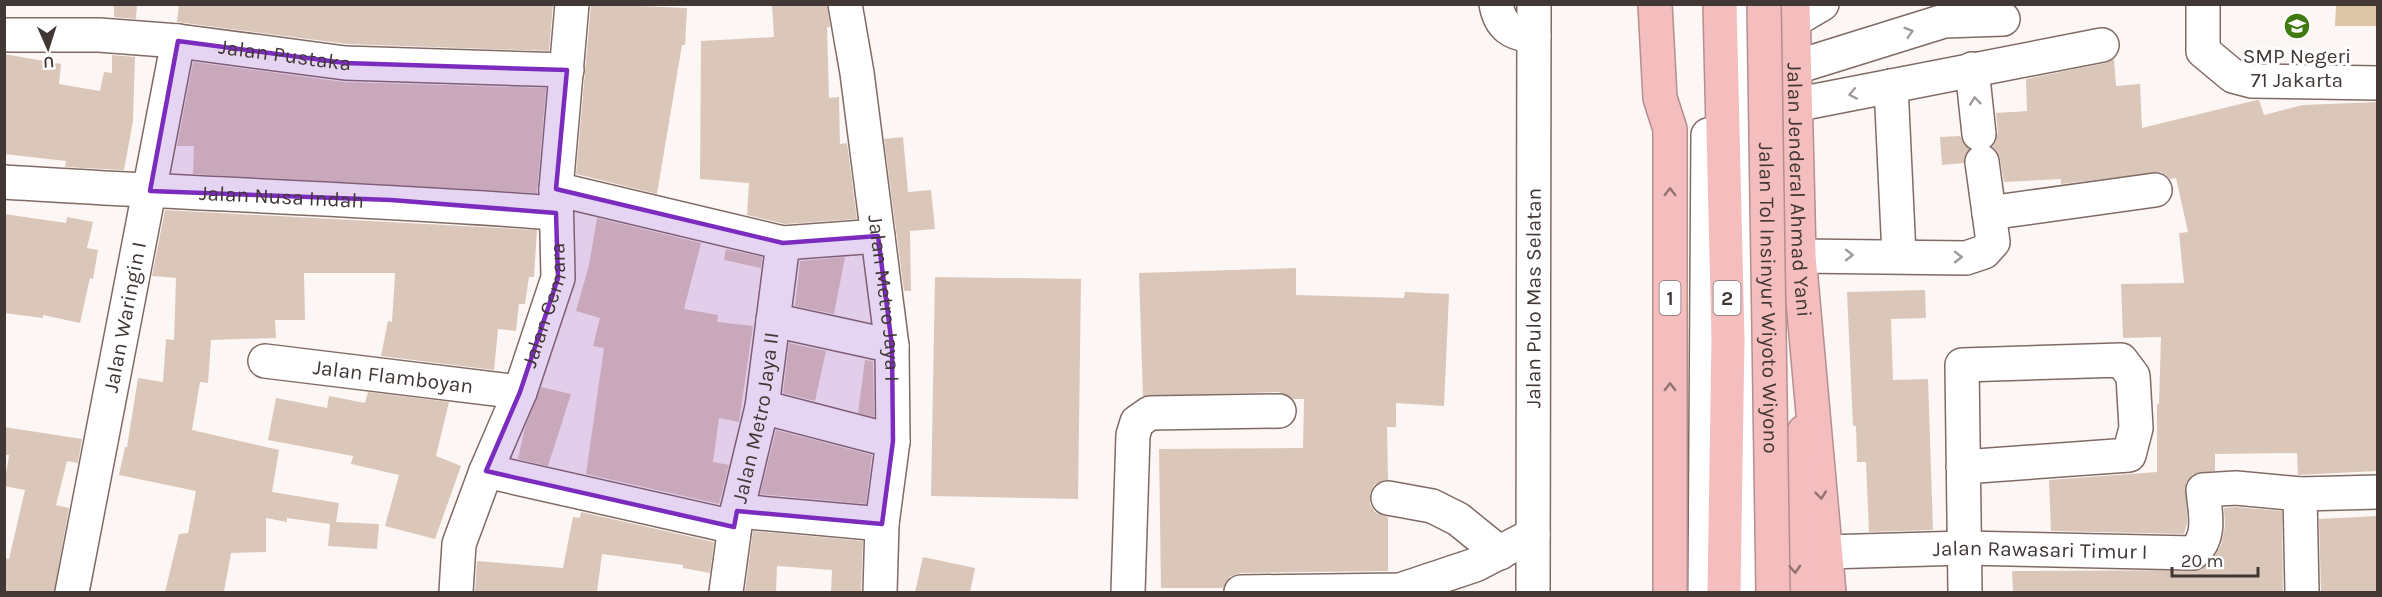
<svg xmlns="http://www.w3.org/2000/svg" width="2382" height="597" font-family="Karla,sans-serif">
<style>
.green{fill:#ddc6a5}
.building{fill:#dbc7b9}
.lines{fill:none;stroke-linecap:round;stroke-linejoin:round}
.minor-casing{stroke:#806a64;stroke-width:36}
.highway-casing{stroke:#b58e8e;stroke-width:36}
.minor{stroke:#fff;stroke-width:33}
.highway{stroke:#f4bdbe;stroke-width:33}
.highway-bridge-casing{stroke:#b58e8e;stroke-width:36;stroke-linecap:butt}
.highway-bridge{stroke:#f4bdbe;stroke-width:33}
.oneway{stroke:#a09b9a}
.oneway2{stroke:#927372}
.marked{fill:#7b2cbf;fill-opacity:0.2;stroke:#7b2cbf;stroke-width:4.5;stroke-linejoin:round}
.labels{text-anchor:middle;stroke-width:6;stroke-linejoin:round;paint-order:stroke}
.shield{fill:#fff;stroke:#7a7371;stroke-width:1.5}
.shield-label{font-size:20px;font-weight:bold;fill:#413734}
.street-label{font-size:21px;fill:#413734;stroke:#fff}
.poi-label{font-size:21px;fill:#413734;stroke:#fff}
</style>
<rect width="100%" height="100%" fill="#fcf7f5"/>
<path class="green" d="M2336 5H2377V26H2335Z"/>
<g class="building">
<path d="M114 4H137L136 19 114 17Z"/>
<path d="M179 4H553L549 51 347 44 177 22Z"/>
<path d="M591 4 687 8 685 45H682L657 194 576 174Z"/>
<path d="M772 4H827L830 27H827L829 98 839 97 840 144 847 143 857 219 785 224 747 215 749 183 700 179 701 41 774 37Z"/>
<path d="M4 54 61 64 59 84 100 91 104 72 112 73V55L135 57 133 121 124 170 65 167 66 161 4 154Z"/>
<path d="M2114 59 2116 86 2140 84 2142 128 2257 100H2259L2264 115 2303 105 2378 102 2377 471 2298 475 2297 453 2215 454V471L2193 474 2186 483 2187 523 2184 534 2051 531 2049 480 2157 472V404H2159L2161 337 2123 338 2121 284 2184 283 2179 233 2188 232 2176 178 2170 179 2161 172 2061 184V179L2004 182 2000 159 1992 147 1998 133 1996 113 2027 111 2026 79 2106 63Z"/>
<path d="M193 62 344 82 546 88 537 193 193 174 194 146H177Z"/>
<path d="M1960 136 1969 149 1964 163 1942 165 1940 137Z"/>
<path d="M903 137 908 192 931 190 935 229 910 231 911 291H904L884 139Z"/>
<path d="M165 210 537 230 534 277H529L525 304H519L516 331 498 329 494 370 381 356 388 321 392 322 395 273H304L305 320H275L276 338 211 340 208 383 200 382 192 430 279 450 272 492 339 503 336 522 379 524 377 549 328 546 330 524 287 518V522L266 518V552L231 553 224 592H165L179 534 188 533 196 491 119 475 125 447H127L138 378 163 382 166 339 174 340 176 278 152 276Z"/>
<path d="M4 214 66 223 67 217 93 222 87 248 98 250 93 279 90 278 80 323 43 315V318L4 313Z"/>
<path d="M597 218 701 243 684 309 718 315 717 322 753 326 739 422 719 418 713 462 729 465 719 504 586 474 604 348 593 346 600 318 576 311 589 265Z"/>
<path d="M726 249 762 257 761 268 724 260Z"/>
<path d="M845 257 834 314 795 306 800 261Z"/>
<path d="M1296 268V295L1404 298 1405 292 1449 294 1444 406 1396 403V427H1387L1388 480 1374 485 1370 494V504L1375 512 1388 517V571L1241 573 1231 576 1223 588H1161L1159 449 1303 448 1304 399H1293L1279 392 1143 396 1139 273Z"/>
<path d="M935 277 1081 279 1078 499 931 496Z"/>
<path d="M1925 290 1926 318 1891 319 1893 380 1928 379 1933 530 1869 532 1866 462H1857L1856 426H1853L1847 292Z"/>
<path d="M789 343 826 351 815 401 783 393Z"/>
<path d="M865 360 873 361 874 417 858 413Z"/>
<path d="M541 387 571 394 548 466 518 459 525 427Z"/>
<path d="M368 392 449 402 436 456 461 466 435 539 385 526 399 475 351 464 353 456 268 440 276 398 327 408 329 396 365 403Z"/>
<path d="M4 427 82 439 78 463 67 461 56 505 69 508 54 592H4V558L9 559 25 490 4 486 9 455H4Z"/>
<path d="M776 430 872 455 866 504 760 494Z"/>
<path d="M2236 507 2282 511 2283 592H2013L2012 571 2200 570 2213 559 2221 545 2225 526 2224 508Z"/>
<path d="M581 512 714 542 710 573 683 568V565L602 554 597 592H475L477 561 563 568 573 517 580 518Z"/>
<path d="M2378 516V592H2321L2319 519Z"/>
<path d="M753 531 863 541 861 592H831L832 570 777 566 776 592H745Z"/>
<path d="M923 557 975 568 970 592H915Z"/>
</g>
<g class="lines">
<defs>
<g id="minor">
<path id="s1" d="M845 4 857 73 892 346 893 441 882 524 880 592"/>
<path d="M1496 4C1500 27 1512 34 1534 36"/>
<path d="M2203 4V51L2233 76 2252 81 2378 83"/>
<path d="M1793 21 1822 4"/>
<path id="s2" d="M4 35H99L178 41 345 63 567 70"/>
<path d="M1793 68 1944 21 2003 19"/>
<path d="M1972 69 1979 134"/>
<path d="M1891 86 1899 255"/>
<path d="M1794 105 2102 45"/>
<path id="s3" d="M4 182C188 194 372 199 556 213"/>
<path d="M556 189 783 243 878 236"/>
<path d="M1989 213 2155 190"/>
<path d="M1799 256 1966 258 1984 252 1993 242 1982 162"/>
<path d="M773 320 892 346"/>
<path id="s4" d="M265 361 520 392"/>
<path d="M762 407 893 441"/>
<path d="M1963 467 2129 455 2136 428 2133 376 2121 360 1962 365 1965 592"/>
<path d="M486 471 734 527"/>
<path d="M2300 494 2302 592"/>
<path d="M1388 498 1432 506 1458 519 1500 553"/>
<path d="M737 511 882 524"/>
<path id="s5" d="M1826 552 1964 548 2193 553C2212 537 2205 512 2203 490L2236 488 2300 494 2378 492"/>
<path id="s6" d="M72 592 178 41"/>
<path id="s7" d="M456 592 459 544 486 471 520 392 558 278 556 189 572 4"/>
<path id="s8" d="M726 592 737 511 762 407 783 243"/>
<path d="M1128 592 1133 435 1137 422 1150 413 1279 411"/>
<path d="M1241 592 1400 590 1475 565 1533 535"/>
<path id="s9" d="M1533 592 1534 4"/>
<path d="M1705 592 1708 135"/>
<path d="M1743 592 1744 227 1749 4"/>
</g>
<g id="highway">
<path d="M1655 4 1660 98 1670 129V592"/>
<path d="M1720 4 1728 339 1724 592"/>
<path id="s10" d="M1793 4 1799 256 1829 592"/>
<path d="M1797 592 1792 501 1804 432"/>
</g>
</defs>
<use href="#minor" class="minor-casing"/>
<use href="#highway" class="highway-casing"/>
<use href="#minor" class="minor"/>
<use href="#highway" class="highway"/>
<defs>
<g id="highway-bridge">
<path id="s11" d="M1764 4 1773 592"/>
</g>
</defs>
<use href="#highway-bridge" class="highway-bridge-casing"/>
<use href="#highway-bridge" class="highway-bridge"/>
</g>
<defs><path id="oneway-chevron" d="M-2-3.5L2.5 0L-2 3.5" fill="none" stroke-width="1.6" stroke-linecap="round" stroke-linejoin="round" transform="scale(1.5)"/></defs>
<g class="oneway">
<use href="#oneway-chevron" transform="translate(1909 32) rotate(-17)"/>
<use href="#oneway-chevron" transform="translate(1853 94) rotate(169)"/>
<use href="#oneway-chevron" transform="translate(1975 101) rotate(-96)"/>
<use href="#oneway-chevron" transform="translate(1849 255)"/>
<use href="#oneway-chevron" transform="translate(1958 257)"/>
</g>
<g class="oneway2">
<use href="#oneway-chevron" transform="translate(1670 192) rotate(-90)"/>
<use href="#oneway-chevron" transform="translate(1670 387) rotate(-90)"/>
<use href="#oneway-chevron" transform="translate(1821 495) rotate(84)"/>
<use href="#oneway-chevron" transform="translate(1795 569) rotate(87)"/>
</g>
<path class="marked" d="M178 41 345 63 567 70 556 189 783 243 878 236 892 346 893 441 882 524 737 511 734 527 486 471 520 392 558 278 556 213 391 200 150 191Z"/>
<defs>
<symbol id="school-disc" viewBox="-11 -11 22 22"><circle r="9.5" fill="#417a10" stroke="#fff"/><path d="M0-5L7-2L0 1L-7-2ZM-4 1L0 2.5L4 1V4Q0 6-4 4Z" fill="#fff"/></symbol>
</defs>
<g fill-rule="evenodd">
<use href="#school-disc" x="2282" y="11" width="30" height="30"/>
</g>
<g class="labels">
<g class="shield">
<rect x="1659.5" y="281" width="21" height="34" rx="4.5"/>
<rect x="1713.5" y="281" width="27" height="34" rx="4.5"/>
</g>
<g class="shield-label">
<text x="1670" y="305">1</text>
<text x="1727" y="305">2</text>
</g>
<g class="street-label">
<text dy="7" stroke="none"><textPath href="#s2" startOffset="282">Jalan Pustaka</textPath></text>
<text dy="7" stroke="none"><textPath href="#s10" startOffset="186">Jalan Jenderal Ahmad Yani</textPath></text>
<text dy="7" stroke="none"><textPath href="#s3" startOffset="278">Jalan Nusa Indah</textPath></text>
<text dy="7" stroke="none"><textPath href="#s1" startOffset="297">Jalan Metro Jaya I</textPath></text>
<text dy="7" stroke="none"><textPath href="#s9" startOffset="294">Jalan Pulo Mas Selatan</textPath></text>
<text dy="7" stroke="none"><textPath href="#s11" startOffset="294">Jalan Tol Insinyur Wiyoto Wiyono</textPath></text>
<text dy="7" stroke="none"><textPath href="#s7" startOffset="303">Jalan Cemara</textPath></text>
<text dy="7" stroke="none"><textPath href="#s6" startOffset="280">Jalan Waringin I</textPath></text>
<text dy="7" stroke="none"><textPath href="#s4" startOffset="129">Jalan Flamboyan</textPath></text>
<text dy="7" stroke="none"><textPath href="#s8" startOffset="177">Jalan Metro Jaya II</textPath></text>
<text dy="7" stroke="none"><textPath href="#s5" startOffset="214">Jalan Rawasari Timur I</textPath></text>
</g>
<g class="poi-label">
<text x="2297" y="63">SMP Negeri<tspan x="2297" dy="24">71 Jakarta</tspan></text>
</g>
</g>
<rect width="2382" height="597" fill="none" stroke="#413734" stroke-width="12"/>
<g transform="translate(48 48) rotate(177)" stroke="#ffffff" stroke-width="4.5" paint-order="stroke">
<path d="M0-4.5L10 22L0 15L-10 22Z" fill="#413734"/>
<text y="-9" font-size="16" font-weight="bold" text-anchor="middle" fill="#413734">U</text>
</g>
<path d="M2172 567v9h86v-9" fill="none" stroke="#413734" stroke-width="3"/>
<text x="2181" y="567" font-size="18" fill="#413734" stroke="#ffffff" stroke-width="4.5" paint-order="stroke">20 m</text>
</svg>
